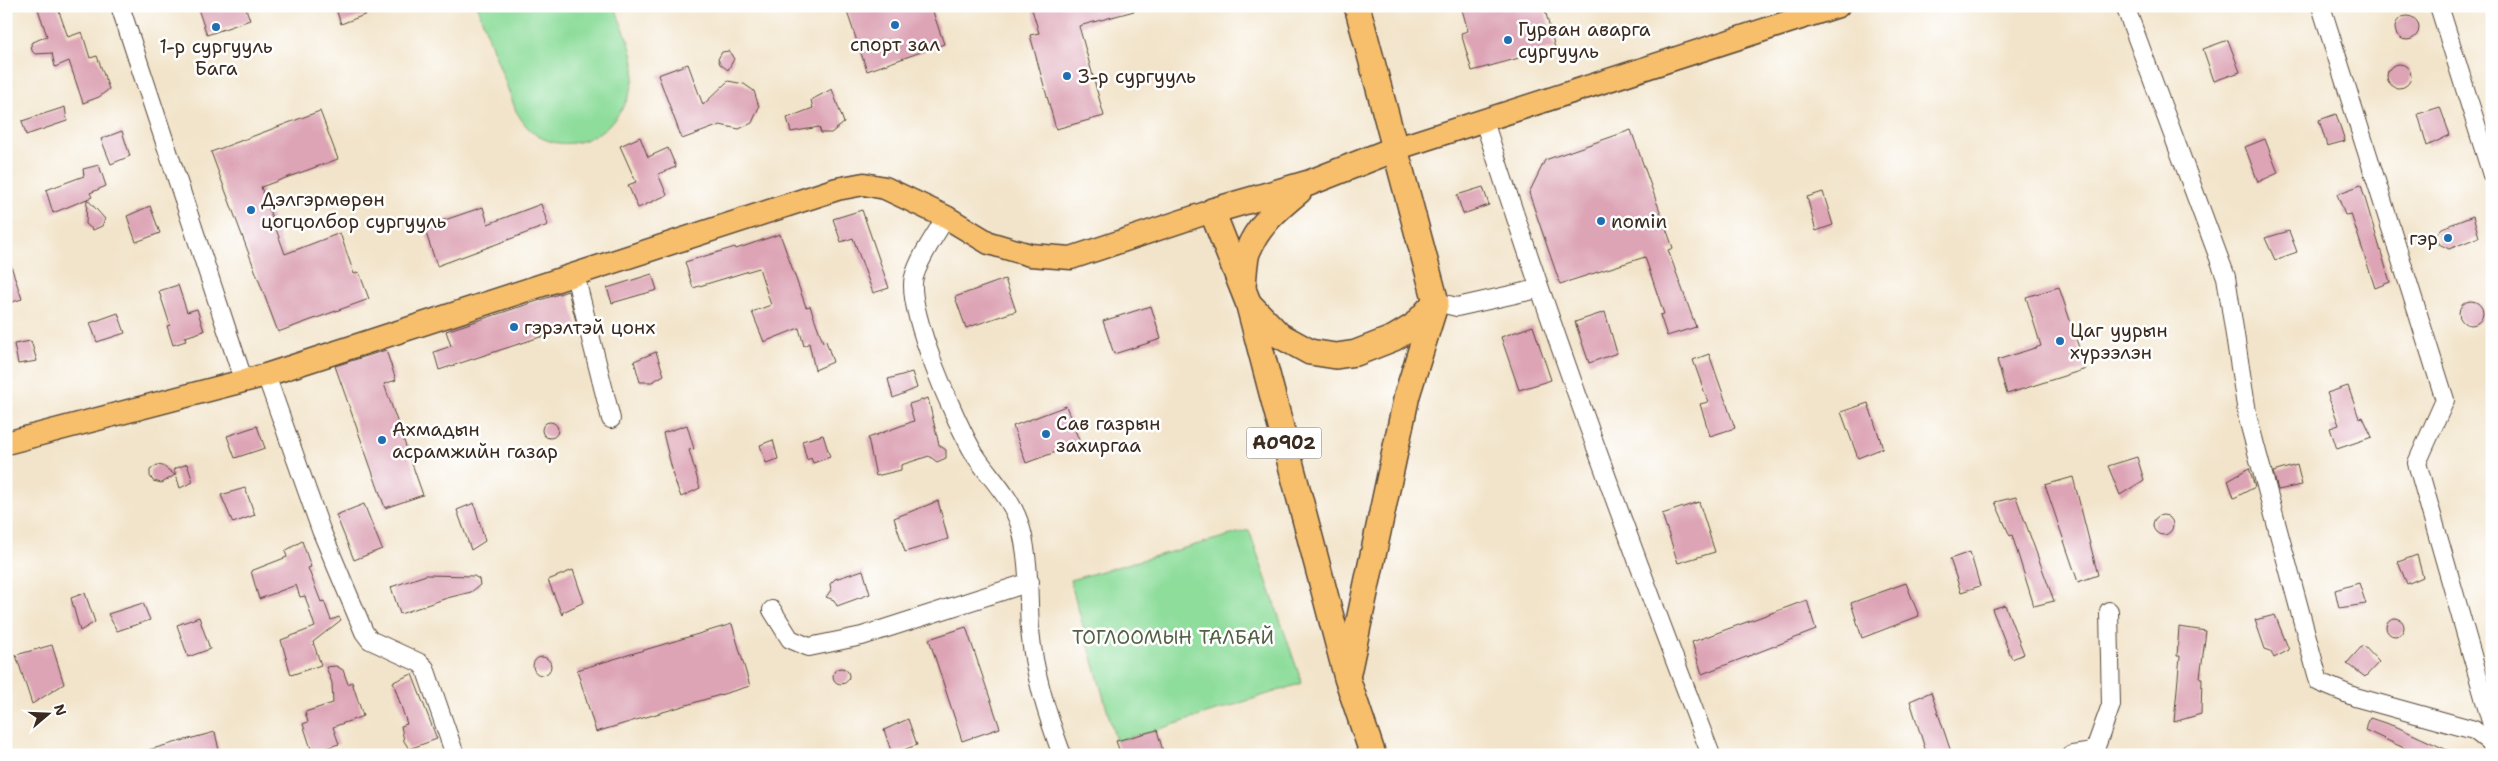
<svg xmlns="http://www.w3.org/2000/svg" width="2498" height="761" font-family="'Shantell Sans',sans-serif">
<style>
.green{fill:#8edd9b;stroke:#64845c}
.building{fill:#dda4b6}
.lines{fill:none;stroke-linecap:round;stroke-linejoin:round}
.minor-casing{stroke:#564638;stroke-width:20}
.major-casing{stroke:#564638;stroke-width:25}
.highway-casing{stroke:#564638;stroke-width:28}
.minor{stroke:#fff;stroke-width:18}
.major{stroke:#f7bf6c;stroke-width:22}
.highway{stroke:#f7bf6c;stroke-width:25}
.poi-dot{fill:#1f6fb2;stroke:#fff;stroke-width:2}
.labels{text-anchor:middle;stroke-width:5;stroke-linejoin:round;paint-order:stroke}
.shield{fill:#fff;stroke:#766a62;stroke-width:1}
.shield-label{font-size:18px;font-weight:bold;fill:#3b2a1e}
.poi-label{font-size:19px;fill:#3b2a1e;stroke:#fff;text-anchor:start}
.park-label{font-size:19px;fill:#546044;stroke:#fff}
</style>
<rect width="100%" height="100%" fill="#fff"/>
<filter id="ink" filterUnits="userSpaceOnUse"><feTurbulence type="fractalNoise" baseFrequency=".02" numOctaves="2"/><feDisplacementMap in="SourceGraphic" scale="10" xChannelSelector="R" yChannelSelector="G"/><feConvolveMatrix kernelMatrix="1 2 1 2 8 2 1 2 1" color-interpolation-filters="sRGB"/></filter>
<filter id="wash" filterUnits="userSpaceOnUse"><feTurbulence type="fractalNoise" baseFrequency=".0096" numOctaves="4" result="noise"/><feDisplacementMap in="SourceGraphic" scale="20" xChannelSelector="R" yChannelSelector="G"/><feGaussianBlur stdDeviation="1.12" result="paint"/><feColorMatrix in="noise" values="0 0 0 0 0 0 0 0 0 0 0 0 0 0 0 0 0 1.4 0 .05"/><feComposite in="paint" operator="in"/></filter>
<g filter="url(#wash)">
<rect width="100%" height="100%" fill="#f2e4ca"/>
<g class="green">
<path d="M477 6H614C620 22 633 48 634 64 638 112 585 163 538 136 528 130 522 121 516 111Z"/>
<path d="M1249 530 1302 683 1157 730 1116 741 1070 580Z"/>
</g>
<g id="blocks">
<g class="building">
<path d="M37 6H57L68 37 82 32 90 58 97 56 109 89 99 97 83 103 69 61 55 67 52 53 35 54 32 51 31 43 47 36Z"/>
<path d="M197 6H245L250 20 207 35Z"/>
<path d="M335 6H385V7L341 24Z"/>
<path d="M845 6H931L944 44 867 71Z"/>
<path d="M1031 6H1134V11L1079 26 1104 116 1056 129 1030 35 1039 33Z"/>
<path d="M1461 6H1544L1555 48 1472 71 1461 33 1468 31Z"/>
<circle cx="2407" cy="28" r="12"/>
<path d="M2228 40 2240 72 2214 81 2203 49Z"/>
<path d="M729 51 734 59 728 70 720 64 718 59 722 52Z"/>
<path d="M688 64 703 105 728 81 744 84 754 91 759 107 752 123 739 129 720 125 682 139 658 75Z"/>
<circle cx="2399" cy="76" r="12"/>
<path d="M832 89 844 123 831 133H821L819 127 791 132 787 118 813 108 811 100Z"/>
<path d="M65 107 67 121 26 135 22 121Z"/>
<path d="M2440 107 2450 135 2427 146 2418 114Z"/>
<path d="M320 111 338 159 261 187 285 254 340 233 354 274 359 272 369 299 278 332 211 152Z"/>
<path d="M2336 114 2345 141 2327 146 2319 120Z"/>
<path d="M1631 130 1673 248 1668 250 1696 327 1667 336 1660 315 1664 314 1645 257 1560 284 1529 193 1545 160Z"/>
<path d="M122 131 130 156 111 164 101 139Z"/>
<path d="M640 137 648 157 668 148 676 167 658 174 667 195 638 208 628 185 636 182 620 146Z"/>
<path d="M2265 139 2278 173 2258 182 2245 147Z"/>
<path d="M99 165 106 186 90 193 92 197 87 199 105 219 102 226 93 230 86 224 87 199 53 213 46 190 84 176 83 169Z"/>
<path d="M2361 185 2390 282 2375 288 2351 214 2345 215 2337 194Z"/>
<path d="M1483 187 1489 205 1463 214 1457 195Z"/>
<path d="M1823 192 1833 225 1816 231 1807 197Z"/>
<path d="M541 204 548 225 437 266 424 227 483 207 488 224Z"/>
<path d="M150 206 160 233 136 242 127 216Z"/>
<path d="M862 210 889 288 873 293 853 238 841 242 833 219Z"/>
<path d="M2473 216 2479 237 2449 249 2439 244 2437 234 2442 228Z"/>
<path d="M2289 231 2297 252 2275 260 2265 238Z"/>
<path d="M780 234 806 307 810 306 823 342 826 341 833 362 815 370 809 343 804 346 799 328 764 342 752 312 771 305 759 268 693 288 685 262 735 247 736 249Z"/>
<path d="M6 260H9L22 299 6 304Z"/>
<path d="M652 274 657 290 612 303 607 288Z"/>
<path d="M1005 279 1016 311 966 328 955 297Z"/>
<path d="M178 285 187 312 197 309 204 331 185 337 186 341 173 345 167 326 170 325 159 291Z"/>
<path d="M2059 287 2086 369 2007 394 1997 360 2041 346 2026 297Z"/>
<path d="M568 291 577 325 439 370 434 352 451 346 446 331Z"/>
<circle cx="2471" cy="313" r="12"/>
<path d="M1151 306 1161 339 1114 354 1103 321Z"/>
<path d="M1605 312 1617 353 1589 363 1575 322Z"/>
<path d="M118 313 125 333 97 342 90 323Z"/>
<path d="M1533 326 1551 380 1519 390 1501 337Z"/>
<path d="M31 341 37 361 18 364 14 344Z"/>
<path d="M386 350 396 380 384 384 423 495 385 508 335 366Z"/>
<path d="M656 352 664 375 652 382H640L634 361Z"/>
<path d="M1709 354 1735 428 1710 436 1700 404 1708 402 1693 360Z"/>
<path d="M912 372 917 388 893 398 888 379Z"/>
<path d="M2348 386 2359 418 2363 417 2372 437 2337 449 2330 428 2339 425 2327 393Z"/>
<path d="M928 398 939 445 946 450V458L937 462 929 456 901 465V470L876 476 868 438 914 421 909 404Z"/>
<path d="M1868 403 1883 448 1858 458 1841 412Z"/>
<path d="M1066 406 1080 443 1026 463 1013 426Z"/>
<circle cx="550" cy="430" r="8"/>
<path d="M687 425 694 449 689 450 700 488 681 497 672 473H673L663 433Z"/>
<path d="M257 426 265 448 235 458 227 436Z"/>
<path d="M823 435 830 457 813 463 811 458 807 460 802 441Z"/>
<path d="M773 440 778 459 766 463 760 445Z"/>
<path d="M2137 457 2144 480 2120 495 2108 466Z"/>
<path d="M187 464 193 482 180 488 174 469Z"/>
<path d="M157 465 163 466 175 475 162 483 153 481 150 476V470Z"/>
<path d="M2297 465 2302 485 2278 490 2273 472Z"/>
<path d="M2249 468 2255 487 2234 498 2228 480Z"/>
<path d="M2073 477 2098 575 2078 582 2045 485Z"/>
<path d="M245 488 255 515 233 523 221 495Z"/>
<path d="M2016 497 2054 601 2034 606 2012 535 2010 536 1995 502Z"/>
<path d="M938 501 948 539 905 552 894 518Z"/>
<path d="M1699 502 1715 552 1678 563 1662 514Z"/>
<path d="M474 503 485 541 471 550 457 510Z"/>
<path d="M364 504 382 549 354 560 336 515Z"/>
<circle cx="2163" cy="525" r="10"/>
<path d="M302 541 311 567 308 568 321 602 324 601 331 620 339 617 341 620 313 642 321 665 291 675 281 640 315 627 305 596 300 597 296 585 259 599 251 571 287 557 285 551Z"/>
<path d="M1970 552 1980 586 1961 592 1950 559Z"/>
<path d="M2417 555 2423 577 2407 584 2398 562Z"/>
<path d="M573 570 584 602 563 612 562 615 548 580Z"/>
<path d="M863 570 870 594 837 606 834 600 826 597 831 590 830 584 835 579Z"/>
<path d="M426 575 474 576 479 579 480 585 471 592 447 598 400 614 391 587Z"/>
<path d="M1906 583 1919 616 1862 638 1851 603Z"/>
<path d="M2359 583 2366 604 2339 608 2335 590Z"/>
<path d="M85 593 95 622 80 631 71 598Z"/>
<path d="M1807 600 1816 630 1702 674 1692 642Z"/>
<path d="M143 603 150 620 117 631 108 614Z"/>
<path d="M2005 605 2024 654 2012 659 1992 609Z"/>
<path d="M2275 615 2289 650 2274 658 2271 651 2265 649 2255 620Z"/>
<path d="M199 617 210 649 188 657 177 625Z"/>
<circle cx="2395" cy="627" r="9"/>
<path d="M732 624 750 686 596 732 577 670Z"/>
<path d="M966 627 1000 728 962 741 929 639Z"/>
<path d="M2179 627 2206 631 2200 678H2202L2201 714 2174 722 2180 656H2177Z"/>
<path d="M52 645 64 684 32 704 16 655Z"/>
<path d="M2363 645 2379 662 2365 677 2347 663Z"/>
<circle cx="542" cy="666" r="9"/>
<path d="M326 667 336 666 343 670 348 684 352 682 363 716 333 727 339 744 312 752 303 724 308 722 305 712 333 703 332 683Z"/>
<circle cx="841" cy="676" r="8"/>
<path d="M412 674 437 739 409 749 404 741 401 726 407 724 393 682Z"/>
<path d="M1931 692 1952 755H1927L1910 701Z"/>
<path d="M2370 718 2397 727 2458 755H2419L2365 730Z"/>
<path d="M908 719 917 745 892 754 884 730Z"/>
<path d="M1157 730 1164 755H1121L1116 741Z"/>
<path d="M215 732 220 755H148V750Z"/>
</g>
</g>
</g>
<g filter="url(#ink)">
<use href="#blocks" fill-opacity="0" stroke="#564638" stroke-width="1"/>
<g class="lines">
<defs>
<g id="minor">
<path d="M120 6 244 382"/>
<path d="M2125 6 2226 277 2248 419 2319 682 2355 697 2474 730 2492 744"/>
<path d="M2321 6 2445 400 2417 463 2492 725"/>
<path d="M2439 6 2492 175"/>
<path d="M1484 121C1553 335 1630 545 1711 755"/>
<path d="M946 217C935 236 920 256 914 277 905 308 957 426 975 455 991 479 1011 497 1020 525 1030 559 1028 595 1030 630 1034 674 1047 714 1062 755"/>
<path d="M575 275 611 419"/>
<path d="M1436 302 1457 307 1538 289"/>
<path d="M266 375 321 530 364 632 370 640 420 663 425 668 455 755"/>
<path d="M772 610 790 639 809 647 862 636 1030 582"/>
<path d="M2094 752 2111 705 2109 611"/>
<path d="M2072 755 2094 752 2098 755"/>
</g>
<g id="major">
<path d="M1395 149 1838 6"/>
<path d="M6 443 266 375 837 189 864 184 885 188 946 217 989 243 1030 255 1071 258 1212 211"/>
</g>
<g id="highway">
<path d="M1243 287C1244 277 1244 263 1247 253 1257 226 1278 208 1299 191"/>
<path d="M1249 304 1279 335 1310 352 1336 356 1356 353 1394 338 1414 326 1433 305"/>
<path d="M1348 673 1407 395 1436 302 1357 6"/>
<path d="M1373 755 1347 678 1248 302 1212 211 1309 183 1395 149"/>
</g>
</defs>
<use href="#minor" class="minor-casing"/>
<use href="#major" class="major-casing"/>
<use href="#highway" class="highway-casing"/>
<use href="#minor" class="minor"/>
<use href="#major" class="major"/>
<use href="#highway" class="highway"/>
</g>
</g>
<g class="poi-dot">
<circle cx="895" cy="25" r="5"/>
<circle cx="216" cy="27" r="5"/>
<circle cx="1508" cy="40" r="5"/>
<circle cx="1067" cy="76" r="5"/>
<circle cx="251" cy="210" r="5"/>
<circle cx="1601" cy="221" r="5"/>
<circle cx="2448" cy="238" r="5"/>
<circle cx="514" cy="327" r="5"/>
<circle cx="2060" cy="341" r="5"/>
<circle cx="1046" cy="434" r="5"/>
<circle cx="382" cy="440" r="5"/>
</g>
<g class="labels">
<rect class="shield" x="1246.5" y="427.5" width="75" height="31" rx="4"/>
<g class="shield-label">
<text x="1284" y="449">A0902</text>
</g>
<g class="poi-label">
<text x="1518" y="36">Гурван аварга<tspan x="1518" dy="22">сургууль</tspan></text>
<text x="895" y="51" text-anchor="middle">спорт зал</text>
<text x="216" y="53" text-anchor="middle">1-р сургууль<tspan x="216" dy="22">Бага</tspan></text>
<text x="1077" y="83">3-р сургууль</text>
<text x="261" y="206">Дэлгэрмөрөн<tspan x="261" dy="22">цогцолбор сургууль</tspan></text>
<text x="1611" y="228">nomin</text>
<text x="2438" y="245" text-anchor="end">гэр</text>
<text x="524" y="334">гэрэлтэй цонх</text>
<text x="2070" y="337">Цаг уурын<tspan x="2070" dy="22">хүрээлэн</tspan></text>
<text x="1056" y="430">Сав газрын<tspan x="1056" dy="22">захиргаа</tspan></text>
<text x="392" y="436">Ахмадын<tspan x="392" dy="22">асрамжийн газар</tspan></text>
</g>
<g class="park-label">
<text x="1173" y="644">ТОГЛООМЫН ТАЛБАЙ</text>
</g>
</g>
<rect width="2498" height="761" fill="none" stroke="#fff" stroke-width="25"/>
<g transform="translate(48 714) rotate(71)" stroke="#ffffff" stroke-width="4" paint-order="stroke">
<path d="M0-4L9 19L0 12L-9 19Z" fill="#3b2a1e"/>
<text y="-8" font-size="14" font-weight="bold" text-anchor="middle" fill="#3b2a1e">N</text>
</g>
</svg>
